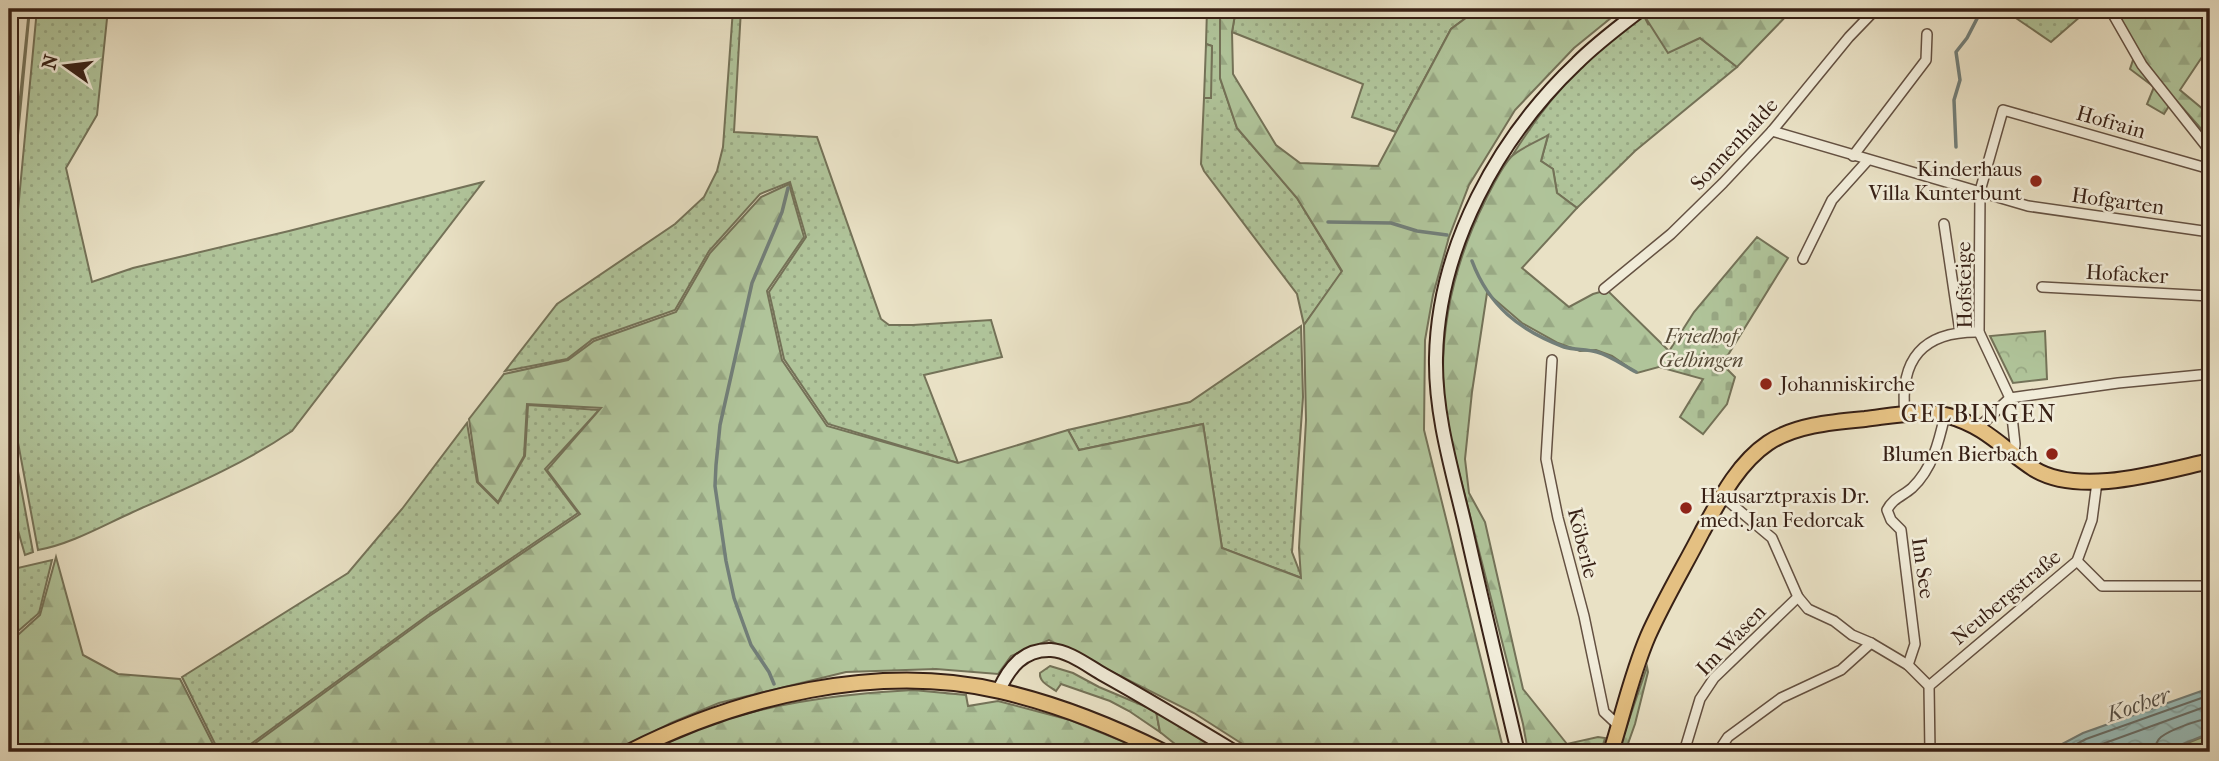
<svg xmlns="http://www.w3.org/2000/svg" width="2219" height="761" font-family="'IM FELL French Canon',serif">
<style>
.grass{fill:url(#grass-dots);stroke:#747258;stroke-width:2}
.forest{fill:url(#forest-firs);stroke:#747258;stroke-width:2}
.cemetery{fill:url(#cemetery-stones);stroke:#747258;stroke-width:2}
.park{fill:url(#park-crowns);stroke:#747258;stroke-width:2}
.water{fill:url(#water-waves);stroke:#727e78;stroke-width:2}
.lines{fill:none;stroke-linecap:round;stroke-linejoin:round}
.shore{stroke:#686e68;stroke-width:2}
.stream{stroke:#727e78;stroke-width:3.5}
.minor-casing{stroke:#645142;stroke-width:12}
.secondary-casing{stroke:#382116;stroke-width:16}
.primary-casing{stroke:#382116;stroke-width:18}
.minor{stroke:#f1ecd9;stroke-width:9}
.secondary{stroke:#f1ecd9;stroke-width:12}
.primary{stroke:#e4c082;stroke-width:14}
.poi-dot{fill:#8f2418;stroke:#f1ecd9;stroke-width:2.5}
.labels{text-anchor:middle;stroke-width:5;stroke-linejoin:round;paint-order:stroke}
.street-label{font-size:21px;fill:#382116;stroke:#f1ecd9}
.poi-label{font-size:21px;fill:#382116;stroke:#f1ecd9;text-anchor:end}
.park-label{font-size:21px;font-style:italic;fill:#564a37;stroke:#f1ecd9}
.water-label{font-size:23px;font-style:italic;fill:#555047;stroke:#f1ecd9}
.quarter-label{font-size:24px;letter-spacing:2px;fill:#382116;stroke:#f1ecd9}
</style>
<defs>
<pattern id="grass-dots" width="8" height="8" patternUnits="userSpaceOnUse" patternTransform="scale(1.75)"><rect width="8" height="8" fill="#b0c49a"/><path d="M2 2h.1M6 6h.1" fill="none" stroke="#98a884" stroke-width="1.8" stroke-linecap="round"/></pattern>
<pattern id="forest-firs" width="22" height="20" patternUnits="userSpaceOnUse" patternTransform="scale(1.75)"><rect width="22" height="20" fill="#b0c49a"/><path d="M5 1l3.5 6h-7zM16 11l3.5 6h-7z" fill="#98a884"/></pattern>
<pattern id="cemetery-stones" width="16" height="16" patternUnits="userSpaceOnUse" patternTransform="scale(1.75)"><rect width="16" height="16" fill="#b0c49a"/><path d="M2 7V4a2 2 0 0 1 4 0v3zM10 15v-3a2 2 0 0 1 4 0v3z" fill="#98a884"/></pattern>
<pattern id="park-crowns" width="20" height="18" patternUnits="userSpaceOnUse" patternTransform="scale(1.75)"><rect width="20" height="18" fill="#b0c49a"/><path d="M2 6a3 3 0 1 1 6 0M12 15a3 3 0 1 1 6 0" fill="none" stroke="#98a884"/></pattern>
<pattern id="water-waves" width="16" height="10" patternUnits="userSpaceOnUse" patternTransform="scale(1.75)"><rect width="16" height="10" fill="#98bcb9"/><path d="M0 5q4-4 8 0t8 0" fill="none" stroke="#84a19e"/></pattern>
</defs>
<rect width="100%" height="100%" fill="#e9e1c5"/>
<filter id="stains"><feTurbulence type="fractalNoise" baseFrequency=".00286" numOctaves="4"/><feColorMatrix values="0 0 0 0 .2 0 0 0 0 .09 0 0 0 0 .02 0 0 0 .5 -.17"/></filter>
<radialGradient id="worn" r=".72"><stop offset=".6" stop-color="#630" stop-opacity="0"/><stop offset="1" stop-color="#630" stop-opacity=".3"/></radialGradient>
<g class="grass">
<path d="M29 9H30L9 230V204Z"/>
<path d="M37 9H108L97 115 66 168 92 282 133 268 289 231 483 182 292 431C242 465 187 488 133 512 102 526 71 544 38 550L14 421 13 363 9 327 16 231Z"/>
<path d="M733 9H741L734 132 817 137 881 319 889 325H913L991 320 1002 357 924 375 958 463 828 424 784 359 769 292 806 237 790 182 760 194 709 251 675 310 593 339 567 359 505 371 557 304 675 224 704 197 717 171 723 147Z"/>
<path d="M1207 9H1220V78L1237 128 1297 198 1342 272 1304 325 1297 294 1204 171 1201 164 1204 98H1210L1212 46 1206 44Z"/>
<path d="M1236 9H1478L1451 29 1396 132 1352 117 1363 84 1232 32Z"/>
<path d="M2009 9H2089L2051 42 2007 12Z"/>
<path d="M1643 14 1648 24 1700 38 1737 67 1635 151 1577 208 1557 193 1553 169 1541 161 1548 136 1512 156C1546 101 1590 51 1643 14Z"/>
<path d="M1301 326 1303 397 1292 552 1302 578 1222 548 1203 424 1079 450 1068 430 1190 402Z"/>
<path d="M528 405 599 410 545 469 578 513 428 615 240 752H219L182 677 348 573 402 509 467 423 477 482 498 503 525 456Z"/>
<path d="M9 423 33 552 25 555 9 499Z"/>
<path d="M52 560 39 613 9 639V570Z"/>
<path d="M1050 666 1073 673 1099 687 1156 711 1160 732 1129 711 1110 701 1061 684 1056 691C1049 686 1039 682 1040 673Z"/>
<path d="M2210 734V752H2165Z"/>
</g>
<g class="forest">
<path d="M1220 9H1236L1232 32 1233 74 1276 145 1300 163 1378 166 1451 29 1478 9H1622L1574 48 1515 110 1469 185 1449 237 1433 295 1425 340 1424 430 1504 752H1255L1194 713 1049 640 1011 656 998 674 936 669 846 672 719 703 671 723 615 752H243L428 617 580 514 547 470 601 408 527 404 524 456 498 502 478 482 469 419 504 374 568 360 594 341 676 312 710 253 761 197 789 184 804 237 767 291 782 360 827 426 958 463 1068 430 1079 450 1203 424 1222 548 1301 578 1299 548 1306 420 1304 325 1342 271 1297 198 1237 128 1220 78Z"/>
<path d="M1640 9H1793L1737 67 1700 38 1668 53Z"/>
<path d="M2111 9H2210V45L2180 90 2210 115V139L2174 98 2164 114 2147 104 2154 87 2130 69 2134 57Z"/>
<path d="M1206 44 1212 46 1211 98H1204Z"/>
<path d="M1548 135 1541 161 1553 169 1557 193 1577 208 1522 268 1569 307 1593 294 1607 290 1668 350 1659 367 1637 373 1612 356 1596 350 1580 351 1558 343 1522 323 1487 293 1472 392 1465 459 1469 493 1485 522 1523 689 1567 744 1598 737 1605 738 1601 752H1528L1523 724 1448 429C1434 350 1450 270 1486 199 1493 185 1501 168 1511 157 1520 148 1537 142 1548 135Z"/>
<path d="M56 557 83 655 118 674 180 679 217 752H9V643L40 615Z"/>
<path d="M1647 667 1648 672 1635 724 1625 752H1618Z"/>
<path d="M913 690 966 695 968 706 998 701 1070 720 1149 752H650C663 746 676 738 689 732 761 704 837 694 913 690Z"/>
<path d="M1156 711 1225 752H1185L1160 732Z"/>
</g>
<path class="cemetery" d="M1757 237 1788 258 1728 355 1723 365 1735 377 1727 404 1703 434 1680 417 1703 379 1659 367 1694 312Z"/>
<path class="park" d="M2045 331 2047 379 2013 383 1990 336Z"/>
<path class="water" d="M2210 688V733L2163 752H2047L2083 733Z"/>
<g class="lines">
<g class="shore">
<path d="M2062 752 2086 739 2210 695"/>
<path d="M2080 752 2210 705"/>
<path d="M2155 752C2155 746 2156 741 2161 737 2170 730 2199 719 2210 719"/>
</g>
<g class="stream">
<path d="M1956 147 1954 100 1960 80 1956 52 1967 38 1982 9"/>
<path d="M1328 222 1391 223 1417 231 1447 235"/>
<path d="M1472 261C1489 306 1519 330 1564 347 1575 350 1586 349 1597 352 1611 356 1623 365 1636 372"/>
<path d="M774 684 769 672 751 645 734 598 726 561 715 486 716 465 720 425 752 283 782 212 788 188"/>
</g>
<defs>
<g id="minor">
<path d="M2110 9 2142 65 2210 151"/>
<path d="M1772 131 2028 206 2210 232"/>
<path d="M1853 156 1926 60 1927 34"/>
<path d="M1944 224 1960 332"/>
<path d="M1803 259 1832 200 1868 160"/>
<path d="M2042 287 2210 296"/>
<path d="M1604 289 1671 234 1723 183 1772 131 1849 37 1876 9"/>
<path d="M1552 360 1546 459 1558 518 1584 616 1604 712 1619 726"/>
<path d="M1905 415C1899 359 1923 331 1979 332"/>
<path d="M1979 427 2010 398 2118 383 2210 374"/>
<path d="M2014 454 2015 444 2010 398 1979 332 1980 191 2003 110 2210 169"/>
<path d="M1722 496 1772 538 1798 597 1808 609 1834 621 1852 635 1871 643 1908 665 1929 686 1930 752"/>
<path d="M2077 561 2102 586H2210"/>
<path d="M1908 665 1915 644 1901 530 1891 520 1887 510C1893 498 1903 496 1912 488 1933 468 1939 441 1945 415"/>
<path d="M1929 686 2077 561 2092 520 2097 482"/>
<path d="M1684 752 1700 699 1714 678 1798 597"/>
<path d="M1718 752 1728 737 1781 698 1841 670 1871 643"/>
</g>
<g id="secondary">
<path d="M999 690C1009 668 1023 649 1051 650 1069 651 1088 666 1104 675 1149 700 1192 726 1235 752"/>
<path d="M1518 752C1500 676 1482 601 1465 525 1452 470 1435 415 1436 358 1438 247 1498 138 1577 63 1597 43 1620 26 1642 9"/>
</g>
<g id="primary">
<path d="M629 752C738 697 878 662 1000 691 1057 704 1112 726 1164 752"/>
<path d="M1611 752C1623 714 1632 673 1648 636 1664 600 1684 567 1702 532 1719 501 1737 464 1768 443 1795 425 1832 422 1865 419 1891 416 1923 409 1949 416 1987 427 2003 449 2034 469 2080 497 2160 472 2210 461"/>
</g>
</defs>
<use href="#minor" class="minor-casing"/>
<use href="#secondary" class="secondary-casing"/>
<use href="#primary" class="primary-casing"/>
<use href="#minor" class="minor"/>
<use href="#secondary" class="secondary"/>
<use href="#primary" class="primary"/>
</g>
<g class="poi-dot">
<circle cx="2036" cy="181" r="7"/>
<circle cx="1766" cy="384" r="7"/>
<circle cx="2052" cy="454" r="7"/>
<circle cx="1686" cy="508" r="7"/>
</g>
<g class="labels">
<g class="street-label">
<text transform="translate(2111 122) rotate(16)" y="7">Hofrain</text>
<text transform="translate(1734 144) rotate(-47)" y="7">Sonnenhalde</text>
<text transform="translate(2118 201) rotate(8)" y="7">Hofgarten</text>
<text transform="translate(2127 274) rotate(3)" y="7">Hofacker</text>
<text transform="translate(1964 285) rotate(-91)" y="7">Hofsteige</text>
<text transform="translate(1583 543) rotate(76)" y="7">Köberle</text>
<text transform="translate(1923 568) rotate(82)" y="7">Im See</text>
<text transform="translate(2006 597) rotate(-40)" y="7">Neubergstraße</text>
<text transform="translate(1731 640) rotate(-46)" y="7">Im Wasen</text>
</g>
<g class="poi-label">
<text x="2022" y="176">Kinderhaus<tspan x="2022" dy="24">Villa Kunterbunt</tspan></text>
<text x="1780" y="391" text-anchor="start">Johanniskirche</text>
<text x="2038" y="461">Blumen Bierbach</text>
<text x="1700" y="503" text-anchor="start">Hausarztpraxis Dr.<tspan x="1700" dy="24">med. Jan Fedorcak</tspan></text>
</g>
<g class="park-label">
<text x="1701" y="343">Friedhof<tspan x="1701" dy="24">Gelbingen</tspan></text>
</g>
<g class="water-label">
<text transform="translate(2138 704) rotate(-19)" y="8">Kocher</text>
</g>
<g class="quarter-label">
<text x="1979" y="422">GELBINGEN</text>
</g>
</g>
<rect width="2219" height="761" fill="none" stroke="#e9e1c5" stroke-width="35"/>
<rect x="10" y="10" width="2198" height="740" fill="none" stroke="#382116" stroke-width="3.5"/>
<rect x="18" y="18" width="2184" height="726" fill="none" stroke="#382116" stroke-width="2"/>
<g transform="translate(66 66) rotate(284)" stroke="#f1ecd9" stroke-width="5" paint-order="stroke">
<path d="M0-5L12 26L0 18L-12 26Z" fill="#382116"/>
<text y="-10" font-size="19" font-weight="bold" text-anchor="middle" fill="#382116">N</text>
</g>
<rect width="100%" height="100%" filter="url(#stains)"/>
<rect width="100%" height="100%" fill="url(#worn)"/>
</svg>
